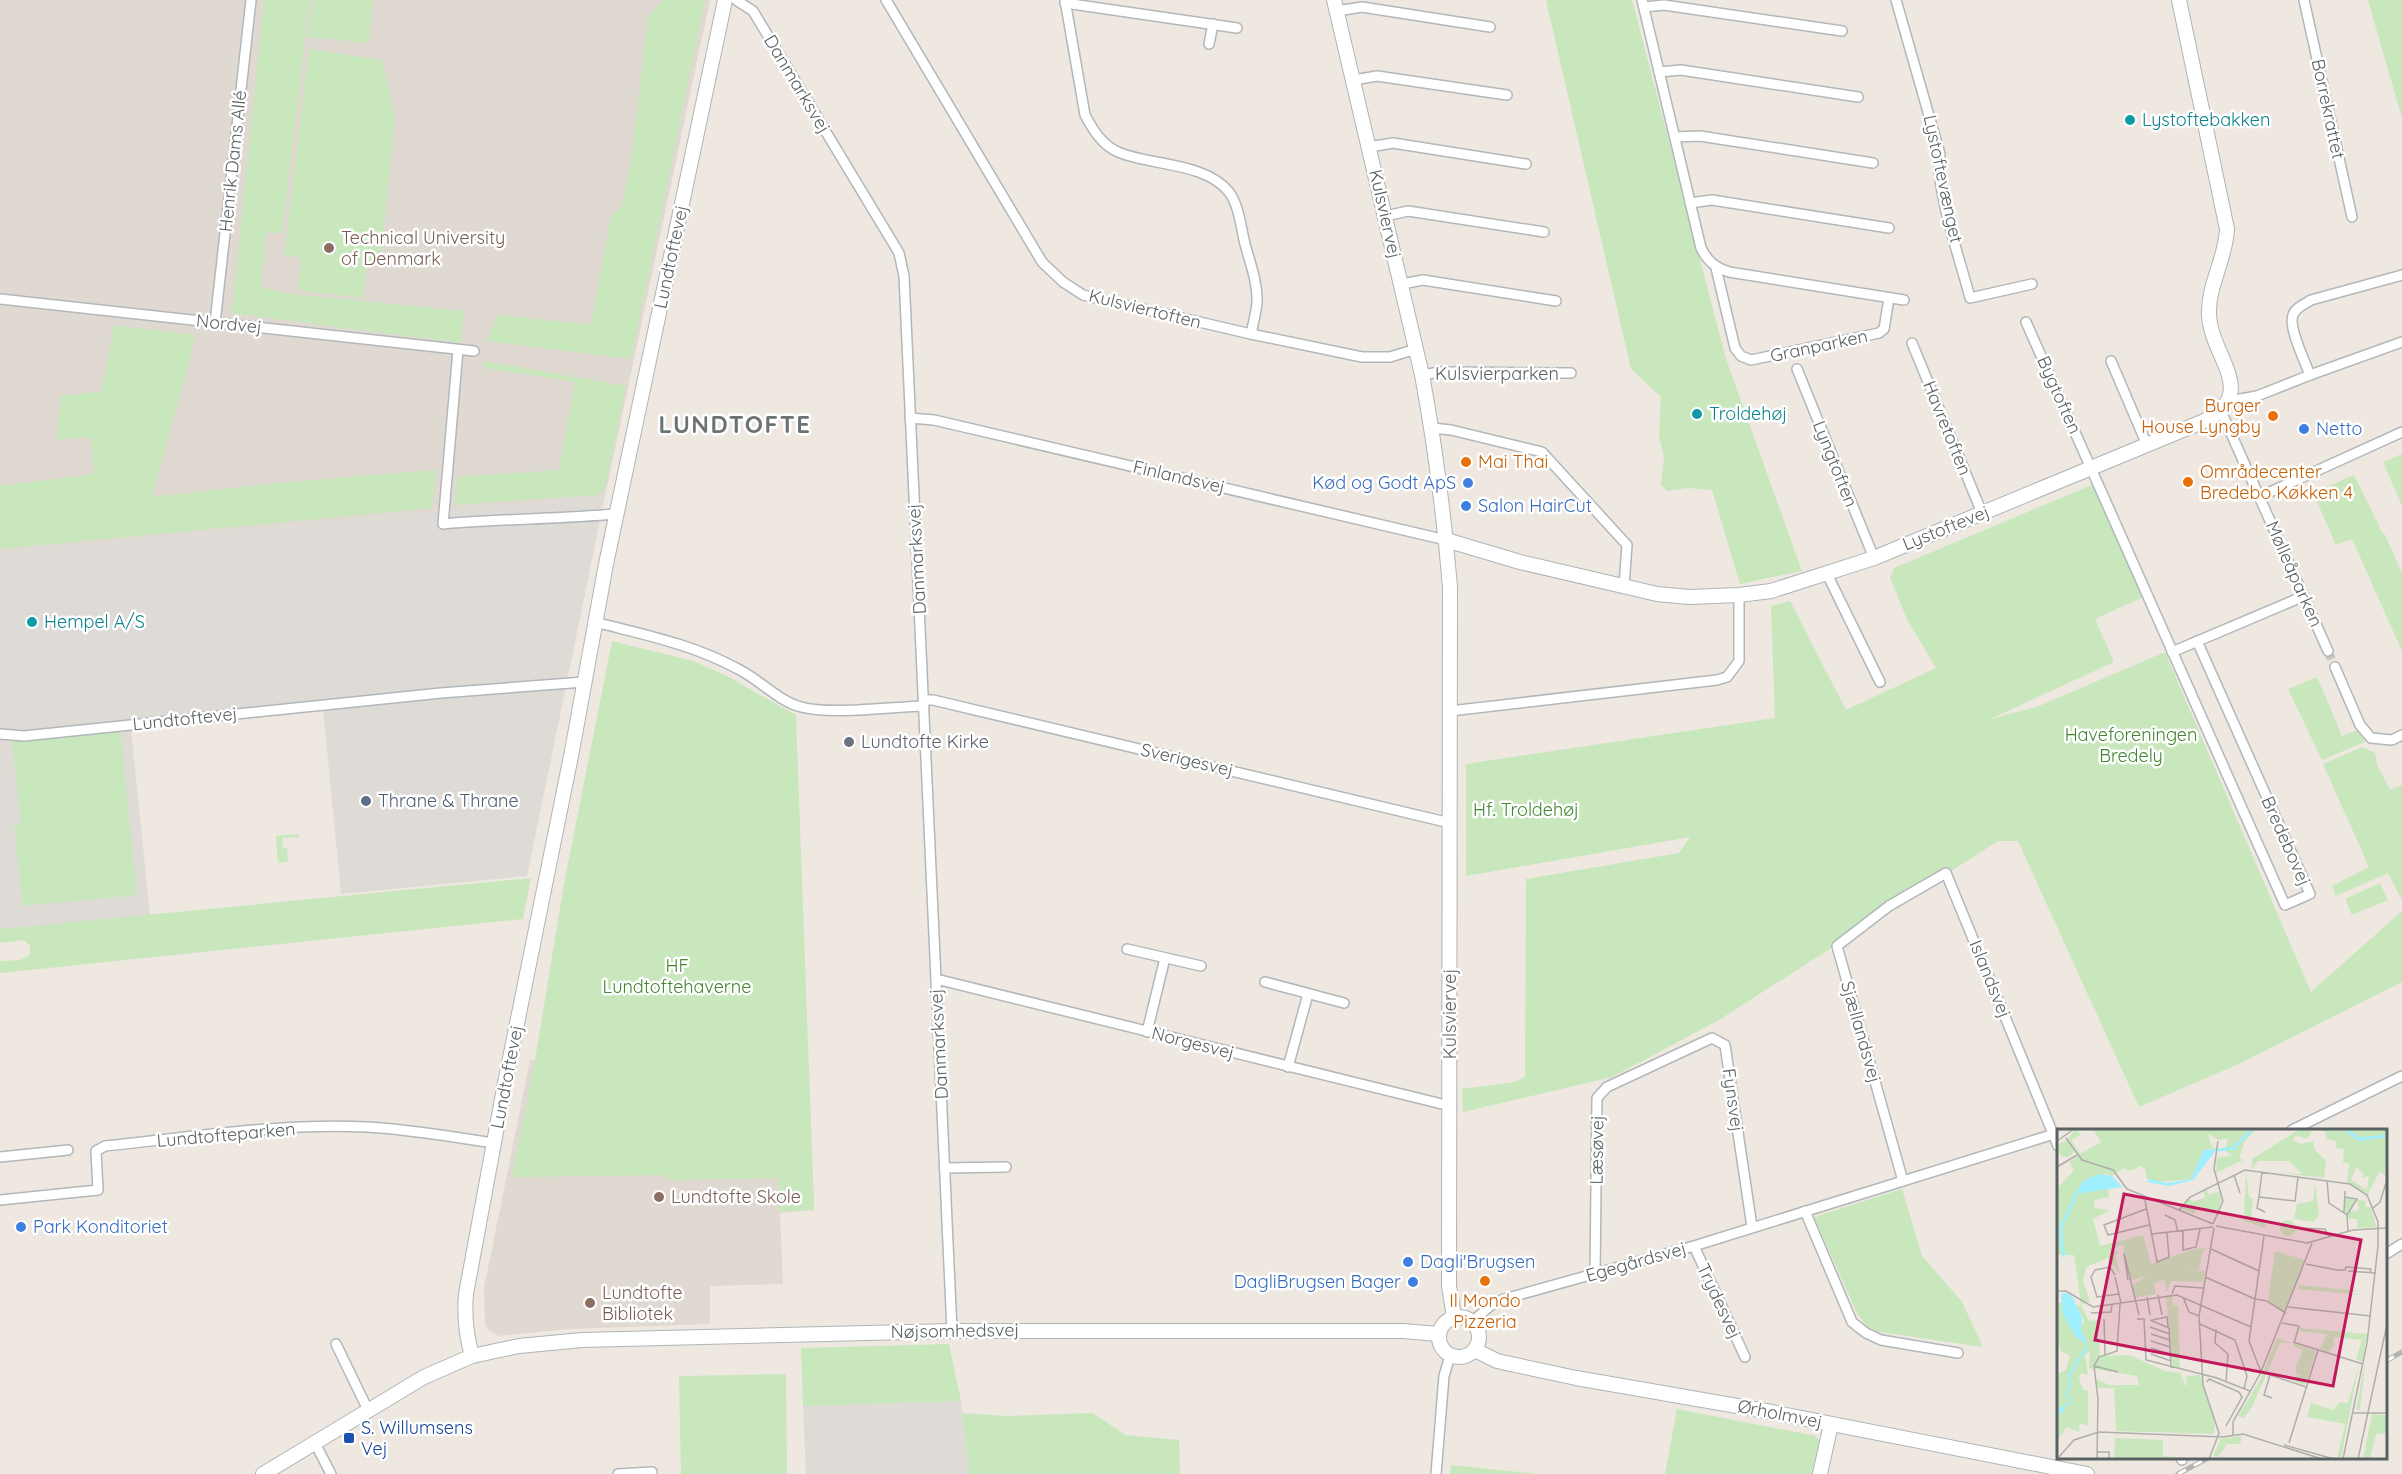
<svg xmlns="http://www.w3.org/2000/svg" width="2402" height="1474" font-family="Quicksand,sans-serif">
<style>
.industrial{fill:#dedad6}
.education{fill:#e0d9d2}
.green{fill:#c8e7bc}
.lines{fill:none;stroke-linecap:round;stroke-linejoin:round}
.street-tunnel{stroke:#c9c6c2;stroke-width:9;stroke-dasharray:9 4.5;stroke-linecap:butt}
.street-casing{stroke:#b2b7ba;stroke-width:12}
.secondary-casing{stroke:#aeb5b8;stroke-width:16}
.street{stroke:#fff;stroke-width:9}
.secondary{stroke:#fff;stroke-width:14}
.rail-casing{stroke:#b1b2b3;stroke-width:5}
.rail{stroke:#fff;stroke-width:3;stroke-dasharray:9;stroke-linecap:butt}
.culture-dot{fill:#0f9aa8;stroke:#fff;stroke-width:2}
.education-dot{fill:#8d6e63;stroke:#fff;stroke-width:2}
.food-dot{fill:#e8710a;stroke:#fff;stroke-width:2}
.shop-dot{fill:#3f7fe0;stroke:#fff;stroke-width:2}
.worship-dot{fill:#6b7280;stroke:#fff;stroke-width:2}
.service-dot{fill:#5c6f8a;stroke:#fff;stroke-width:2}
.transit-dot{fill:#1a4fb4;stroke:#fff;stroke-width:2}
.labels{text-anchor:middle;stroke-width:5;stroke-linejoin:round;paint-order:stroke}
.street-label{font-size:18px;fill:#5a6163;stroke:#fff}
.culture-label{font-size:18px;fill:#0d838f;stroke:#fff;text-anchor:start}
.education-label{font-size:18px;fill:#785e54;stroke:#fff;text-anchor:start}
.food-label{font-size:18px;fill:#c56008;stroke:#fff;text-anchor:start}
.shop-label{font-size:18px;fill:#366cbe;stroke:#fff;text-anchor:start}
.park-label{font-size:18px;fill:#438530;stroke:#fff}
.worship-label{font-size:18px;fill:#5b616d;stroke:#fff;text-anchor:start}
.service-label{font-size:18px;fill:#4e5e75;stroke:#fff;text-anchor:start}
.transit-label{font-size:18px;fill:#164399;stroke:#fff;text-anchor:start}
.district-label{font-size:24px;font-weight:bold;letter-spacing:1.5px;fill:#6b7375;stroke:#fff}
.inset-river{fill:none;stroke:#a0efff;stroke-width:3}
.inset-road{fill:none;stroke:#afaeab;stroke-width:1.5}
.view{fill:#c2185b;fill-opacity:0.15;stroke:#c2185b;stroke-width:3}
.inset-edge{fill:none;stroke:#5a6163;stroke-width:3}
</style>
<rect width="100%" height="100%" fill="#eee8e1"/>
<g class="industrial">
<path d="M605 496 527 876 341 894 323 709 131 729 150 915 0 932V551Z"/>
<path d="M961 1401 970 1474H806L803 1406Z"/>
</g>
<g class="education">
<path d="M0 0H710L605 496 0 551Z"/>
<path d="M530 1060 809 1066 814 1210 780 1213 783 1284 710 1286V1324L570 1329 499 1336 489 1331 485 1323 484 1288Z"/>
</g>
<g class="green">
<path d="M264 0H310L282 233H266L261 287 282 293 464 311 461 343 232 313Z"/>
<path d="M312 0H373L369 43 308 37Z"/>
<path d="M662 0H705L631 359 487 341 498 315 591 325 611 216 622 207 631 162 648 18Z"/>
<path d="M1546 0H1632L1726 359 1802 571 1740 584 1712 490 1688 488 1667 491 1661 485 1664 457 1659 436 1661 397 1631 369Z"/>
<path d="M2368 0H2402V118Z"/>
<path d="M309 49 382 60 395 117 382 249 367 264 363 298 298 290 301 257 284 256Z"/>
<path d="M114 325 196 335 152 497 288 482 436 470 432 508 0 549V486L94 474 91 437 56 440 61 396 102 391Z"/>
<path d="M483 361 626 386 605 488 596 495 455 505 457 477 559 470 575 382 485 368Z"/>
<path d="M2402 454V506L2383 462Z"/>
<path d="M2354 475 2382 532 2385 535 2402 573V651L2352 539 2336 545 2313 493Z"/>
<path d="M2092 485 2143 597 2095 619 2114 662 1988 720 2039 706 2165 652 2311 992 2402 911V982L2241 1063 2139 1107 2018 841H1998L1719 1020 1612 1077 1463 1112 1462 1089 1515 1082 1525 1077 1526 879 1679 853 1690 837 1466 876V764L1775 718 1771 606 1790 601 1846 710 1936 668 1907 619 1890 578 1894 568Z"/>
<path d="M612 641 693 661 727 676 796 715 814 1210 780 1212 778 1178 667 1180 665 1175 512 1177 535 1060 564 884Z"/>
<path d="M2317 677 2342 736 2357 730 2365 742 2322 760 2288 689Z"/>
<path d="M120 729 137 895 23 906 14 826 21 824 12 741Z"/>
<path d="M2362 747 2375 753 2377 765 2390 790 2402 785V900L2388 873 2336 896 2332 886 2369 867 2323 764Z"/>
<path d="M299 834V837L282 838 283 848H287L288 862 278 863 276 836Z"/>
<path d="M531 878 523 919 0 973V961L20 960 30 955V946L24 940 0 943V929Z"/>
<path d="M2380 883 2388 900 2352 915 2345 899Z"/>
<path d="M1902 1189 1922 1256 1962 1302 1983 1347 1879 1332 1867 1326 1857 1313 1814 1217Z"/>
<path d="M949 1344 961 1401 803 1406 801 1348Z"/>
<path d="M786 1374 787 1474H681L679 1376Z"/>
<path d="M1677 1409 1816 1436 1820 1442 1811 1474H1665Z"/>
<path d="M962 1413 1007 1416 1093 1413 1125 1435 1179 1440 1180 1474H970Z"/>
<path d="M1451 1465 1529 1473 1536 1474H1450Z"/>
</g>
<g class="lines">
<path class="street-tunnel" d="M2328 651 2335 667"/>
<defs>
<g id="street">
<path d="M736 0 753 11 899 253 904 276 952 1331"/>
<path d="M886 0 1042 262 1063 282 1083 295 1251 334 1362 357H1390L1416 349"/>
<path d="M1065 0 1085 115C1093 130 1102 145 1118 152 1151 166 1205 162 1229 192 1239 205 1241 228 1245 244 1250 263 1258 283 1257 303 1256 313 1253 324 1251 334"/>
<path d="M1642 0 1701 248C1708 262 1715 267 1729 272L1904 300"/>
<path d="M1896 0 1940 154C1934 187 1961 262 1970 298L2032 284"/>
<path d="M2304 0 2352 217"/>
<path d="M1065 3 1237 28"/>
<path d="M1644 7 1664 5 1842 31"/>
<path d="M1337 11 1362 7 1490 27"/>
<path d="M1209 44 1213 24"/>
<path d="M1659 72 1681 70 1858 97"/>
<path d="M1354 80 1377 76 1507 95"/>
<path d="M1675 137 1700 136 1873 163"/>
<path d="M1369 147 1393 143 1526 164"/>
<path d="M1690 203 1712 200 1889 228"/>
<path d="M1386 216 1408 211 1544 232"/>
<path d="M1716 268 1735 348 1741 356 1751 360 1879 333 1884 329 1889 298"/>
<path d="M1402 284 1423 280 1556 301"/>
<path d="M0 299 474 351"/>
<path d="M2026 322 2285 905 2310 894 2197 641"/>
<path d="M215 323 251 0"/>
<path d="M1912 343 1982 513"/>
<path d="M458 350 443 524C500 519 558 519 616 514"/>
<path d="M2111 361 2147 445"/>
<path d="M1797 369 1874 558"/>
<path d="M1422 375 1440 372 1571 373"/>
<path d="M2310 375C2305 362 2288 327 2293 315 2296 307 2305 304 2311 300L2402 275"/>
<path d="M2229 401 2257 396 2310 375 2402 342"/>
<path d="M2221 411 2328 651"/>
<path d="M910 418 934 420 1446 540"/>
<path d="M1432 428 1451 430 1542 452 1627 545 1624 586"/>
<path d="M2259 497 2402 432"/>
<path d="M1827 574 1880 682"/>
<path d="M595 622C645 635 692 644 738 669 759 679 778 701 801 707 830 715 892 707 924 706"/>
<path d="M2172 652 2304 596"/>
<path d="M2335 667 2360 725 2371 738 2392 740 2402 735"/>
<path d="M924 700H933L1450 823"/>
<path d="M1450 711 1717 680 1727 677 1739 661V595"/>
<path d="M0 734 24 736 441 693 584 682"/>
<path d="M1127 949 1201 966"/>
<path d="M936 979 1450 1106"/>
<path d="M1265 982 1344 1003"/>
<path d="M1147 1032 1165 958"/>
<path d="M1288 1067 1308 994"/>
<path d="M2292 1130 2402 1076"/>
<path d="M0 1157 68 1150"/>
<path d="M945 1168 1006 1167"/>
<path d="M1903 1181 1837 946 1889 906 1946 873 2058 1146"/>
<path d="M0 1200 98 1190 96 1151 105 1146C192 1137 279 1123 366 1127 409 1129 452 1137 494 1143"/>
<path d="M1805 1211 1852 1322 1866 1333 1881 1340 1958 1353"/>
<path d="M1694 1246 1745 1357"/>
<path d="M2386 1254 2402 1244"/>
<path d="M1595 1275 1597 1098 1607 1087 1712 1038 1725 1045 1752 1227"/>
<path d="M1472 1322 1490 1306 1504 1299 1694 1246 2054 1134"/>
<path d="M336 1344 368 1410"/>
<path d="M315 1443 331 1474"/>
<path d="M2181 1458 2182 1460"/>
<path d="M618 1474 652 1472"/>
<path d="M1436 1474 1444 1376 1450 1356"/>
</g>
<g id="secondary">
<path d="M1334 0 1422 375C1435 445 1444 515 1450 587L1449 1286 1454 1317"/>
<path d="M1446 540 1520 562 1657 594 1689 597 1739 595 1771 591 1874 558 2202 422C2262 394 2210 357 2209 314 2208 285 2226 258 2227 229L2179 0"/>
<circle cx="1459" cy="1337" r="20"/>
<path d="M1475 1350 1497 1361 1576 1378 1766 1411 2087 1474"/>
<path d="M472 1356C466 1335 464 1316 466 1294L505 1083 572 751 606 564 725 0"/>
<path d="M263 1474 424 1377 472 1356 519 1346 582 1340 952 1331H1403L1438 1334"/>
<path d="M1820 1474 1831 1424"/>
</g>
</defs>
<use href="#street" class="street-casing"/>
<use href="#secondary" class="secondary-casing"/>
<use href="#street" class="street"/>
<use href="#secondary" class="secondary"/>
<defs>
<g id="rail">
<path d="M2386 1361 2402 1352"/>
<path d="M2178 1474 2208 1458"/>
</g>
</defs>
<use href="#rail" class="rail-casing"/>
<use href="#rail" class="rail"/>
</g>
<g class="culture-dot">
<circle cx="2130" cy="120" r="6"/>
<circle cx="1697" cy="414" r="6"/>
<circle cx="32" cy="622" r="6"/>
</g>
<g class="education-dot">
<circle cx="329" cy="248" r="6"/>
<circle cx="659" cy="1197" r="6"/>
<circle cx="590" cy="1303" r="6"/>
</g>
<g class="food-dot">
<circle cx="2273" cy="416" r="6"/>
<circle cx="1466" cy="462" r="6"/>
<circle cx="2188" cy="482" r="6"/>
<circle cx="1485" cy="1281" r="6"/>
</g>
<g class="shop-dot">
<circle cx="2304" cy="429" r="6"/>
<circle cx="1468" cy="483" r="6"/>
<circle cx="1466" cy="506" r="6"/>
<circle cx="21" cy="1227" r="6"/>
<circle cx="1408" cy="1262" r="6"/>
<circle cx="1413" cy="1282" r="6"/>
</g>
<circle class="worship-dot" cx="849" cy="742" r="6"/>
<circle class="service-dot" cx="366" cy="801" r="6"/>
<rect class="transit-dot" x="343" y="1432" width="12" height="12" rx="3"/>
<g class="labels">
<g class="street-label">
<text transform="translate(797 84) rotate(59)" y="6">Danmarksvej</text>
<text transform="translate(2328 109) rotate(78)" y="6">Borrekrattet</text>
<text transform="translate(233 161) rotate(-84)" y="6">Henrik Dams Allé</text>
<text transform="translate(1943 179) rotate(78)" y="6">Lystoftevænget</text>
<text transform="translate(1385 214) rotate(77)" y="6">Kulsviervej</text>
<text transform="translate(671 257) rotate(-78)" y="6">Lundtoftevej</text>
<text transform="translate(1145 309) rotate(14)" y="6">Kulsviertoften</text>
<text transform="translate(229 324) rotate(6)" y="6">Nordvej</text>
<text transform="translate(1819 346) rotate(-12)" y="6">Granparken</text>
<text x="1497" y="380">Kulsvierparken</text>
<text transform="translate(2059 395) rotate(66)" y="6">Bygtoften</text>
<text transform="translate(1947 428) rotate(68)" y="6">Havretoften</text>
<text transform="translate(1835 464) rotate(68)" y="6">Lyngtoften</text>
<text transform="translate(1179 477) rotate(13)" y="6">Finlandsvej</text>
<text transform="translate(1946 528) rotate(-22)" y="6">Lystoftevej</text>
<text transform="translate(917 559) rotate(-93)" y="6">Danmarksvej</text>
<text transform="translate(2294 574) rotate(66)" y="6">Mølleåparken</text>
<text transform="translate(185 719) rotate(-6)" y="6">Lundtoftevej</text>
<text transform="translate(1187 760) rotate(13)" y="6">Sverigesvej</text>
<text transform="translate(2286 841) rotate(66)" y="6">Bredebovej</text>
<text transform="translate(1990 979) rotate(68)" y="6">Islandsvej</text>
<text transform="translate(1450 1014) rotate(-90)" y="6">Kulsviervej</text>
<text transform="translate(1861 1032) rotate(74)" y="6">Sjællandsvej</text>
<text transform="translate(1193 1043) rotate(14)" y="6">Norgesvej</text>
<text transform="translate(939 1044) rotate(-93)" y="6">Danmarksvej</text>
<text transform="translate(507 1077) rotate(-79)" y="6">Lundtoftevej</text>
<text transform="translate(1733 1100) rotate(82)" y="6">Fynsvej</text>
<text transform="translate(226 1135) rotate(-5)" y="6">Lundtofteparken</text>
<text transform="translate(1597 1150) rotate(-89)" y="6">Læsøvej</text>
<text transform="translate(1636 1262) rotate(-16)" y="6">Egegårdsvej</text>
<text transform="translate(1719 1301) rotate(65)" y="6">Trydesvej</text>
<text transform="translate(955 1331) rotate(-1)" y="6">Nøjsomhedsvej</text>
<text transform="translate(1780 1414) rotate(11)" y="6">Ørholmvej</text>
</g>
<g class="culture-label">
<text x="2142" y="126">Lystoftebakken</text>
<text x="1709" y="420">Troldehøj</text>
<text x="44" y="628">Hempel A/S</text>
</g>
<g class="education-label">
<text x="341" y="244">Technical University<tspan x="341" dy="21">of Denmark</tspan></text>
<text x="671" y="1203">Lundtofte Skole</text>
<text x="602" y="1299">Lundtofte<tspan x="602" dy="21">Bibliotek</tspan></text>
</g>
<g class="food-label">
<text x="2261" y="412" text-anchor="end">Burger<tspan x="2261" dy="21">House Lyngby</tspan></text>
<text x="1478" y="468">Mai Thai</text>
<text x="2200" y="478">Områdecenter<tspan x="2200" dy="21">Bredebo Køkken 4</tspan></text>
<text x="1485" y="1307" text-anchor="middle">Il Mondo<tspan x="1485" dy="21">Pizzeria</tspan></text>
</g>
<g class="shop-label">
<text x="2316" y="435">Netto</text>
<text x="1456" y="489" text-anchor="end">Kød og Godt ApS</text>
<text x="1478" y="512">Salon HairCut</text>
<text x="33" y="1233">Park Konditoriet</text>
<text x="1420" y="1268">Dagli'Brugsen</text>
<text x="1401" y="1288" text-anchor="end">DagliBrugsen Bager</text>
</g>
<g class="park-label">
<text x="2131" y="741">Haveforeningen<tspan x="2131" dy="21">Bredely</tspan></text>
<text x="1526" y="816">Hf. Troldehøj</text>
<text x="677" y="972">HF<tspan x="677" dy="21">Lundtoftehaverne</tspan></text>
</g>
<g class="worship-label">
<text x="861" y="748">Lundtofte Kirke</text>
</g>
<g class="service-label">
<text x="378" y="807">Thrane &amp; Thrane</text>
</g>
<g class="transit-label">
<text x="361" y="1434">S. Willumsens<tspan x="361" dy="21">Vej</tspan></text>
</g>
<g class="district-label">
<text x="735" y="433">LUNDTOFTE</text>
</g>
</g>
<g transform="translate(2057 1129)">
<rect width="330" height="330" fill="#eee8e1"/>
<path d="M19 0 24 6 14 11 23 25 44 13 36 0H199L187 13 182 29 186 31 159 44 160 29 175 26 168 22 171 10 162 11 151 5 155 18 160 20H149L134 50 101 53 89 49V41L84 37 73 42 66 39 55 47 48 45 23 64 51 59 52 68 38 71 37 79 54 81 36 90 43 117 86 106 94 135 137 120 153 119 146 121 142 141H125L148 142 146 153 114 152 110 163 107 151 97 154 99 165 78 169 75 157 88 148 74 151 66 115 55 121 62 124 58 126 63 145 51 129 29 138 26 153 33 172 24 176 32 192 40 191 43 227 72 226 108 242 123 244 130 259 129 247 143 246 158 295 157 305 59 302 57 259H40L37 249 52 256H82L80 247 32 239 33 222 28 226 31 246 24 244 22 249 26 261 31 262V297L23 294 22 303 10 298 0 312V245L9 241 13 227 4 222 2 213 1 232V174H5L19 208 27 192 20 177 24 175 17 126H1L0 159V60L17 41 12 33 22 26 11 9ZM243 0H254V4L249 10 239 6 236 11 243 15 256 12 257 20 269 32 267 49 225 44 245 45 232 32H201L195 40V30ZM261 0H330V47L322 43 311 65 290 53 292 35 286 33 287 20 279 19V12L269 10V3ZM299 38 307 45 304 49 312 47 310 61 294 51ZM1 20a8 8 0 1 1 16 0a8 8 0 1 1-16 0ZM189 42 192 68 196 70 194 89 208 91V99L187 92ZM258 54 262 86 257 93 237 90 240 75 256 72ZM149 60 152 66 162 62 165 70 160 84 141 77 137 85 124 80 132 69 136 73 149 68 146 62ZM288 68 299 71 293 83 302 81 300 71 309 72 308 78H314L319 98 300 99V90H292L288 83ZM223 99a8 8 0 1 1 16 0a8 8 0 1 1-16 0ZM218 122 248 131 228 182 211 171ZM242 156 303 162 291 163 305 166 240 160ZM109 166H115L116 176 121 177 123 240 115 238ZM243 199 310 205 305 233 299 230 305 211 276 208 277 217 271 223 263 220 270 205 242 202ZM220 209 234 214H223L195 278 187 289 181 287 203 251ZM237 214 259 222 248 256 238 253 240 246 246 247 239 244V238L246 221 236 217ZM302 235 284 330H280L288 295 250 288 254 274 276 281 283 273 291 274ZM308 237 303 281H299L307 238ZM315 285 330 286V304L319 305 313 330H306ZM185 307 183 315H170L161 328 156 326 164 310ZM58 309 106 311V327L138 330H57Z" fill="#c8e7bc" fill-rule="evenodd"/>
<path d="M160 20 136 51 113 57 89 53 93 51 87 49 111 54 134 50 147 21ZM42 45 55 47 65 58 18 65 26 52ZM7 163 15 167 25 188 24 201 31 218 13 247 14 258 10 264 15 275H9L6 284 2 283 0 295V282L9 274H13L8 264 12 257 11 245 30 216 19 208 6 185 4 166Z" fill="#a0efff"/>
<path class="inset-river" d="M289 0 301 10 330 7M161 21 177 19 195 0M7 128 3 100 19 65"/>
<path class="inset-road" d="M9 9 25 31 56 41 70 60 156 95M0 12 17 0M0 38 20 26M205 43 202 68 238 72 241 48M177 46 183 64M270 52 272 74 290 86 291 103M202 68 200 79 208 83M288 68 300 70 290 86M88 71 100 133 112 128 110 104M316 79 323 73 329 54M89 80 47 96 51 106 92 96M122 81 133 68 188 41 293 55 310 66 321 93V117L310 214 286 330M287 83 288 62M108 86 118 91 121 103M156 95 166 72 157 40 161 12M159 97 250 114 296 101 330 99M240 99 268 100 272 108M126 102V121L139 118 143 100M95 105 156 98M154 120 202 142M249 135 280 141H288L289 138 314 140 313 144M291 142 319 144M58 146 53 138 38 141 34 148 40 168 62 165M58 148 64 174M148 148 198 170M71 151 67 124 82 186M0 162H9L36 178 120 166 194 198M115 165 118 157 146 159M101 166 105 186M90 168 93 186M126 168 132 183 142 187M198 170 210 172 229 184M231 178 314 187M34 184 54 183 55 176M47 190 48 226M80 190H87L89 231 160 249 193 262M93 191 112 199 114 239M95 191 110 188 111 198M225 194 242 197 237 214M143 195 178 211 190 247 187 260M0 198V239M93 198 113 205M159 200 158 214 171 225 169 252M94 205 113 211M94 212 113 218M236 213 306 235M94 219 113 225M94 225 114 232M37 237 61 243M204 243 192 212 207 107M150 253 152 250 182 263 185 268 169 297M215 269 207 266 213 246 249 258M296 284H330M176 307V293L204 243 255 114M232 314 261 221M227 316 277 330M40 323H52V330M0 330 17 311 42 303 166 308 186 305 265 330M40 330 41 270 37 237 42 228 60 222 63 175M152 330 162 304 146 256 142 187 157 99M301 330 330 195"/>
<path class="view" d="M67 65 304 111 276 257 38 211Z"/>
<rect width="330" height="330" class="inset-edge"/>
</g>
</svg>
